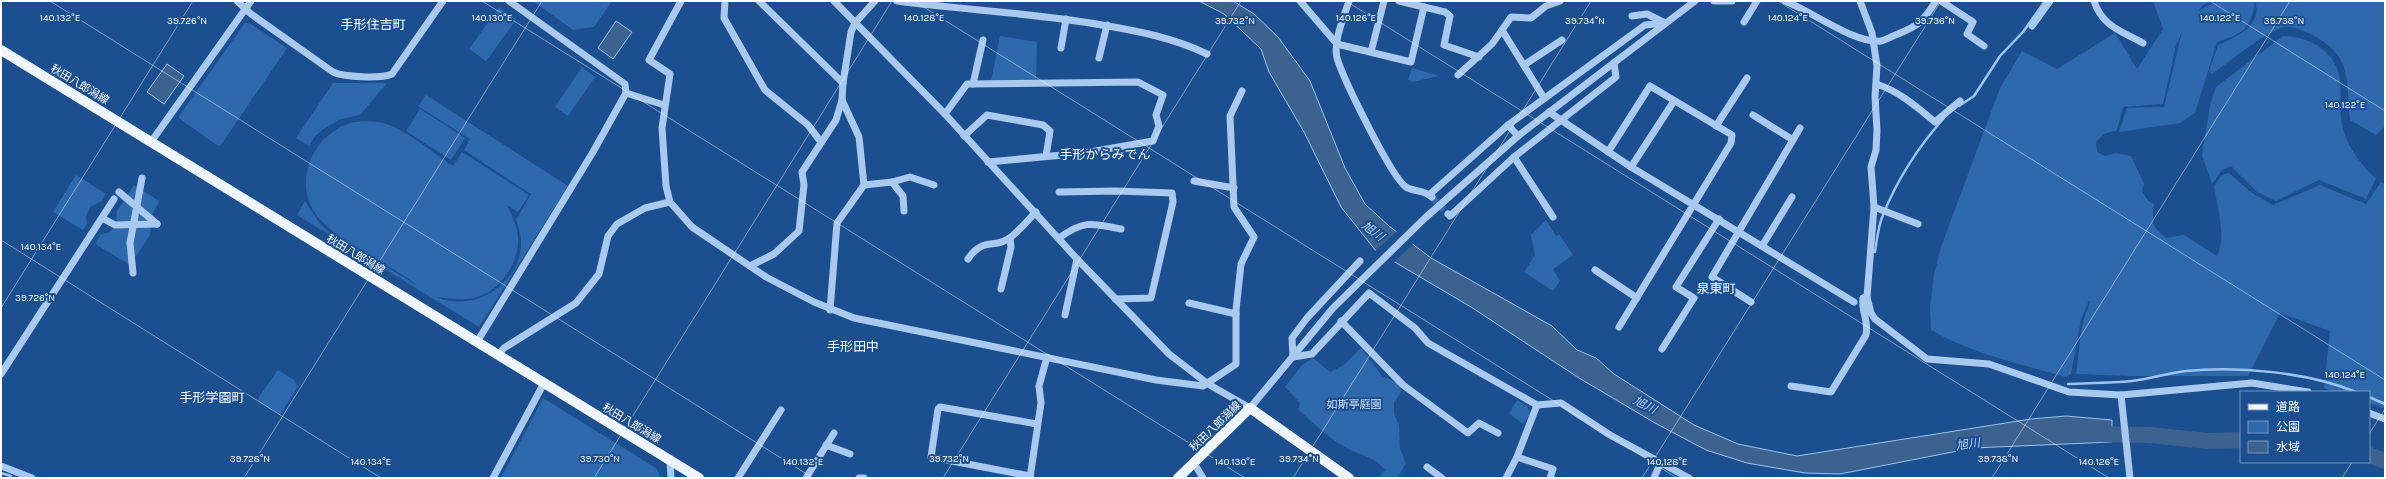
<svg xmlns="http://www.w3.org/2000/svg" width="2386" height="479" font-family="Karla,'Noto Sans JP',sans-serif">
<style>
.green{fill:#2e69ad}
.water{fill:#3c6290;stroke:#9cc4f0}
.pier{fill:#1b4f8f}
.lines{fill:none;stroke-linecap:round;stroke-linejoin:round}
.stream{stroke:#9cc4f0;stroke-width:2.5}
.river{stroke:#3c6290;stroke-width:16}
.minor-tunnel{stroke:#3d69a0;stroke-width:7;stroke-dasharray:7 3.5;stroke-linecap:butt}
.minor{stroke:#a9c9ee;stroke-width:7}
.major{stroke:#f0f6ff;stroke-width:10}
.ticks{fill:none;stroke:#fff;stroke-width:1;stroke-opacity:0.45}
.labels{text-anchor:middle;stroke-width:4;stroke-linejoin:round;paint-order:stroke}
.street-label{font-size:11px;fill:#fff;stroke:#1b4f8f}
.park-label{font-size:11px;fill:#cfe3fa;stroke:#1b4f8f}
.water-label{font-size:12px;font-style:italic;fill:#b5d3f5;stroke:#1b4f8f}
.quarter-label{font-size:13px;fill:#fff;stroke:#1b4f8f}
.ticks-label{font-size:10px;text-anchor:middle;fill:#fff;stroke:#1b4f8f;stroke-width:4;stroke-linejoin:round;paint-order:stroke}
</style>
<rect width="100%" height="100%" fill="#1b4f8f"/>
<g class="green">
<path d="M533 1H612L594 27 573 30Z"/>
<path d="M2153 1H2212L2203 5 2198 11 2218 1H2255C2251 30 2243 33 2217 42L2195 113 2180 123 2119 132 2127 108 2164 107 2182 32 2176 45 2163 104 2123 107 2117 130 2104 134 2096 142 2097 152 2105 156 2115 153 2131 156 2144 184 2142 191 2148 201 2154 204C2152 223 2151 227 2167 238L2184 235 2217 256C2227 235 2217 208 2214 186L2222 175 2229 173 2252 193 2273 205 2320 185 2366 204 2381 182 2385 184V409L2369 403V392H2334L2324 388 2330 331 2280 313 2248 376H2129L2076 374 2082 325 2090 302 2089 300 2081 320 2071 374 2066 377C2020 364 1973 354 1931 330L1930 307 1934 275 1941 247 2000 88 2022 51 2057 69 2115 33 2137 69 2163 29Z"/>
<path d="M2255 1H2385V126L2376 135 2350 120C2346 76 2352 53 2306 32 2297 28 2288 24 2278 29 2255 40 2233 59 2212 74L2209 71 2218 45C2236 37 2263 26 2255 1Z"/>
<path d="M499 7 516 20 486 61 469 49Z"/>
<path d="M245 23H249L287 48 221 145 218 146 179 118V116Z"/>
<path d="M1000 36 1037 42 1036 80 991 81Z"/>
<path d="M2283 36C2297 37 2311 40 2322 49 2352 73 2334 101 2344 132 2350 151 2362 165 2376 179L2366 199 2319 180 2276 201 2257 192 2231 166 2222 170 2212 184 2202 155 2210 105 2216 87Z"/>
<path d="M582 67 595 77 568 116 555 107Z"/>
<path d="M1412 68 1439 76 1413 82 1408 80Z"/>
<path d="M333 83H387L360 115 341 119 325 128 315 136 309 146 296 138Z"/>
<path d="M426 95 568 186 479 327 297 215 305 201 320 224 328 231 418 286C389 262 332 241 313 210 295 179 313 138 345 125 357 120 371 121 383 123 402 127 436 155 453 166L462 152 529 195 518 212 507 205C512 216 517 225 518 237 520 263 499 293 473 298 460 301 449 298 437 297 446 302 456 302 467 301 495 298 523 271 521 241 521 234 518 226 516 220L531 194 464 150 470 139 418 106Z"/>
<path d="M420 109 465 138 451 160 406 131Z"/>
<path d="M76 175 106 194 102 201 90 207 86 217 87 224 83 230 53 212Z"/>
<path d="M134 185 159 201 152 216 150 235 130 265 95 244 101 234 108 233 116 225 117 211Z"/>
<path d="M1546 220 1556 236 1559 234 1573 255 1553 269 1560 281 1553 291 1524 272 1535 255 1531 235Z"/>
<path d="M1361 348 1382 376 1397 383 1402 391 1394 402V414L1399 425 1400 448 1406 464 1397 478H1379L1385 470C1373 455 1360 456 1345 447 1328 438 1312 422 1298 409L1300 403 1285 387 1302 365 1313 358 1330 372 1344 365Z"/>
<path d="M278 370 294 380 298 386 280 415 259 402 258 398Z"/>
<path d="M543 398 656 468 661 478H501Z"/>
<path d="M1517 400 1527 406 1530 414 1523 424 1509 413Z"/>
</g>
<g class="water">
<path d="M1199 1H1233L1254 14 1278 37 1310 81 1345 168 1365 204 1389 226 1431 258 1552 326 1577 350 1596 358 1614 374 1694 425 1738 444 1797 456 2031 419 2066 416 2112 420V442L1973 448 1840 474 1805 473 1747 463 1706 450 1655 423 1579 378 1471 307 1376 251 1341 207 1304 132 1269 72 1261 49 1224 14Z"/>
<path d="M616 21 632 32 613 59 598 48Z"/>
<path d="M167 64 184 76 164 104 147 92Z"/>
</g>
<path class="pier" d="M1398 230 1414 243 1393 263 1374 252Z"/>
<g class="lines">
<g class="stream">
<path d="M1959 106 1974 96 2000 56 2023 32 2045 1"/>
<path d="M1875 252C1877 240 1878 226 1883 215 1897 180 1919 146 1944 118"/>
<path d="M2068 384C2089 383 2111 383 2132 381 2150 379 2168 373 2186 371 2239 366 2307 372 2356 392"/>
<path d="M2369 397 2385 404"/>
<path d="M1 473 11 476"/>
<path d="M14 478H15"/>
</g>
<g class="river">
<path d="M2091 434 2149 435 2207 441 2241 440"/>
<path d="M2369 455 2385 461"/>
</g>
<path class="minor-tunnel" d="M1432 197 1448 214"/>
<g class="minor">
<path d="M237 1 251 14 333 72C344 77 380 79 392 74L443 1"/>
<path d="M681 1 649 60 670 74 662 128 666 186 670 202 692 227 766 277 814 302 854 318 1156 380 1203 386 1236 364V310L1241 264 1254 237 1234 207 1230 116 1242 91"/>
<path d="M725 1 724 18 765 90 808 125 821 142"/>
<path d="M759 1 843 83"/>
<path d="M834 1 945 114 1077 259 1169 354 1208 384 1250 408 1333 308 1425 218 1518 136 1695 1"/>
<path d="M897 1C965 10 1034 13 1102 25 1138 31 1174 38 1207 54"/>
<path d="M1300 1 1337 44 1411 62 1424 7 1399 1"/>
<path d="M1349 1C1344 17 1333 41 1337 58 1343 78 1391 177 1406 187 1414 192 1425 190 1432 197"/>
<path d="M1714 1H1732"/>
<path d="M1785 1C1811 11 1855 44 1881 41 1886 40 1892 36 1898 34 1920 25 1923 21 1936 1"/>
<path d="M1860 1 1872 33 1877 66 1875 97 1877 130 1876 150 1871 167 1874 207 1867 297 1871 313 1875 319 1927 359 1989 364 2069 392 2121 395 2252 383 2308 392"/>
<path d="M1941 1 1973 22 1967 34 1984 46"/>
<path d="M2094 1C2102 26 2121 31 2143 43"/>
<path d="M1424 7 1445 12 1450 16 1444 45 1479 57"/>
<path d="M1632 16 1647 14 1665 23"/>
<path d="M1744 22 1757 1"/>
<path d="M2032 26 2050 1"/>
<path d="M1061 48 1066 19"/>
<path d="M1371 52 1384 1"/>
<path d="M1099 58 1107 25"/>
<path d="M1524 65 1562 40"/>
<path d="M1458 75 1492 44 1502 30"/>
<path d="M973 84 983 40"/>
<path d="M1876 84C1899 91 1917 107 1935 122L1960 101"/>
<path d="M626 93 664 105"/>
<path d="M1544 98 1502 30 1511 17 1531 18 1546 6 1560 1"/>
<path d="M1549 112 1631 167 1854 302"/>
<path d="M945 114 967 84 1138 82 1163 95 1156 115 1159 126 1153 141 1084 153 988 162"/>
<path d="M1753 115 1793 140"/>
<path d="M1508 125 1645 25 1665 23"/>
<path d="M1716 126 1747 78"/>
<path d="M964 136 987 115 1043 125 1050 131 1046 156"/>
<path d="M151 142 251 1"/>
<path d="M1608 152 1650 86 1732 135 1731 143 1619 327"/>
<path d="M1514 157 1553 217"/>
<path d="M1631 167 1674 101"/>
<path d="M1194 181 1234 188"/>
<path d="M892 182 910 177 934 185"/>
<path d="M864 185 892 182 903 196 904 211"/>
<path d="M119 192 157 224"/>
<path d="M1059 192 1116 191 1172 193 1173 202 1151 298 1115 299"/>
<path d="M1429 195 1508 125 1518 136"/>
<path d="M1874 207 1918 224"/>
<path d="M1448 214 1450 216 1514 157 1616 77 1614 63"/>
<path d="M102 218 115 225 157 224"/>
<path d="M1059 238C1084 220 1092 223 1121 229"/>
<path d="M1762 246 1792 197"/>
<path d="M968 259C983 236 995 250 1011 237 1020 230 1028 220 1036 212"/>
<path d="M750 266 774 254 799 231 804 185 802 172 836 120 842 100"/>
<path d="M1595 270 1637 298"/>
<path d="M133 273 130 243 142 178"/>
<path d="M1001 289 1011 247 1010 238"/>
<path d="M1751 302 1712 277 1800 128"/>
<path d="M1189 303 1236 314"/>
<path d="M830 310 837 223 864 185 859 137 842 100 843 83 851 32 855 23 875 1"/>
<path d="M1065 315 1077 259"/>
<path d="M1341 321 1403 385 1468 433 1479 423 1498 433"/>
<path d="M477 342 593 152 626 93 625 84 509 1"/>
<path d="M1662 349 1694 298 1676 287 1719 219"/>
<path d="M498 355 504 348 576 303 599 274 608 236 617 224 645 208 670 202"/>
<path d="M1293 357 1312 354 1369 293 1415 328 1428 343 1537 405 1561 403 1610 435 1689 478"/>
<path d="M1293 357 1292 338 1307 318 1360 261"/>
<path d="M1 374 114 199"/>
<path d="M1791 386 1831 392 1866 335C1869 320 1861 312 1863 298L1867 297"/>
<path d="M2121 395 2130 478"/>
<path d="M2369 413 2385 419"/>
<path d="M826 445 850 454"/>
<path d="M1517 457 1553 469 1550 478"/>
<path d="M670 460 671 478"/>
<path d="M1194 463 1203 478"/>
<path d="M1 466 32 478"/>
<path d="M1427 467 1442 478"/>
<path d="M1030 476 931 457 938 409 940 407 1037 424"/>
<path d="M493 478 544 383"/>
<path d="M738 478 781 410"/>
<path d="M806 478 834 433"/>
<path d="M859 478H864"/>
<path d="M1030 478 1041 403 1039 386 1047 357"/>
<path d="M1506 478 1517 457 1537 405"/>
<path d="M1654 478 1660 464"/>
</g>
<g class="major">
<path d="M1 50 699 478"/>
<path d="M1178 478 1250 408 1349 478"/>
</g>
</g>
<path class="ticks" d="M50 1 813 478M482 1 1245 478M914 1 1677 478M1346 1 2109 478M1778 1 2385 380M2210 1 2385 111M1 240 381 478M1 308 193 1M2369 434 2385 409M244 478 542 1M594 478 892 1M943 478 1241 1M1293 478 1591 1M1642 478 1941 1M1992 478 2290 1M2342 478 2352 462"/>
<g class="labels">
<g class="street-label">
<text transform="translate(80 84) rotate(31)" y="4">秋田八郎潟線</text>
<text transform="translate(356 254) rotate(31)" y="4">秋田八郎潟線</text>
<text transform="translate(632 423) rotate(31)" y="4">秋田八郎潟線</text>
<text transform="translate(1215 426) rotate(-44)" y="4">秋田八郎潟線</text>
</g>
<g class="park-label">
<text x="1354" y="408">如斯亭庭園</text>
</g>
<g class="water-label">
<text transform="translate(1373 231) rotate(37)" y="4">旭川</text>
<text transform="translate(1645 405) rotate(27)" y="4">旭川</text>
<text transform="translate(1968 444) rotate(-7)" y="4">旭川</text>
</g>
<g class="quarter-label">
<text x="373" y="29">手形住吉町</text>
<text x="1105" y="159">手形からみでん</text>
<text x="1716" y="293">泉東町</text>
<text x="853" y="351">手形田中</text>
<text x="212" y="402">手形学園町</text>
</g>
</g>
<g class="ticks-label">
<text x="2220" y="21">140.122°E</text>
<text x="60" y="21">140.132°E</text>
<text x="492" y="21">140.130°E</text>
<text x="924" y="21">140.128°E</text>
<text x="1356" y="21">140.126°E</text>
<text x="1788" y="21">140.124°E</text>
<text x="187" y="24">39.726°N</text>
<text x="1235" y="24">39.732°N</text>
<text x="1585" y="24">39.734°N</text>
<text x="1935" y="24">39.736°N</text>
<text x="2284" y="24">39.738°N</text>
<text x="2345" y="108">140.122°E</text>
<text x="41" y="250">140.134°E</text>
<text x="35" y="301">39.726°N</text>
<text x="2345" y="378">140.124°E</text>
<text x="250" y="462">39.728°N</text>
<text x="600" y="462">39.730°N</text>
<text x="949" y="462">39.732°N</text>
<text x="1299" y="462">39.734°N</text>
<text x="1998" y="462">39.738°N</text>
<text x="371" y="465">140.134°E</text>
<text x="803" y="465">140.132°E</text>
<text x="1235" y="465">140.130°E</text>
<text x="1667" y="465">140.128°E</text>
<text x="2099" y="465">140.126°E</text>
</g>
<rect width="2386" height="479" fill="none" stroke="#ffffff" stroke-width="4"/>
<rect x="2240" y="391" width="130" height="72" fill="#1b4f8f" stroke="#7695bc"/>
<rect x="2248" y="404" width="20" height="6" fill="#f0f6ff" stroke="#7695bc"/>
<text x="2276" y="411" font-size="12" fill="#ffffff">道路</text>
<rect x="2248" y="421" width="20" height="12" fill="#2e69ad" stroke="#7695bc"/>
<text x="2276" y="431" font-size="12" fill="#ffffff">公園</text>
<rect x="2248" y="441" width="20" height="12" fill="#3c6290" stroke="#7695bc"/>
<text x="2276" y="451" font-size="12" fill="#ffffff">水域</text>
</svg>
